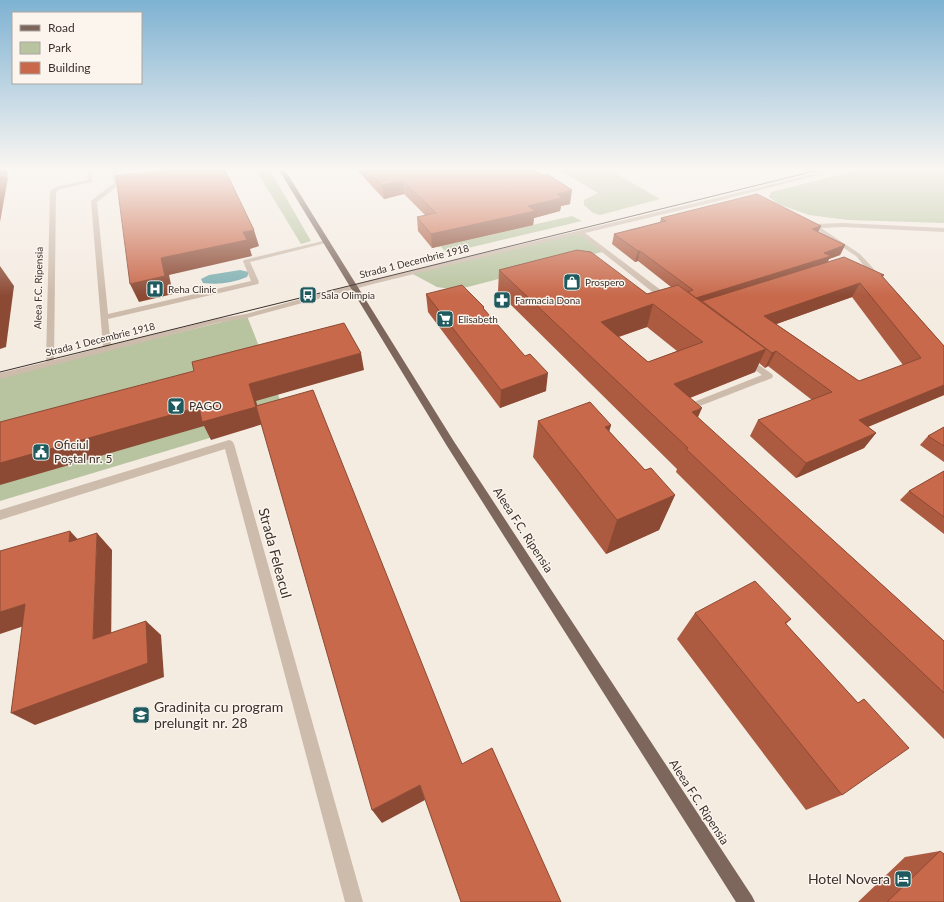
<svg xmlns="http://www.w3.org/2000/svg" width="944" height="902" font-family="Lato,sans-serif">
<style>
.green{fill:#b8c4a0}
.water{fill:#7fb0b2}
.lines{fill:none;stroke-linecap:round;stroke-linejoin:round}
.minor{fill:#cdbbac;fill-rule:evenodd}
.major{fill:#7d675c;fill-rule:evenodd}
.tram{stroke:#3b302b;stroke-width:1}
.wall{fill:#ac5a40;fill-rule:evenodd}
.shaded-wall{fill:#8c4a34}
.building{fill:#c8694b;stroke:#8c4a34;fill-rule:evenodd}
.labels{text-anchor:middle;stroke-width:3;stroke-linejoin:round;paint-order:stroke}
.far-street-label{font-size:10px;fill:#3b302b;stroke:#fbf5ee}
.far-poi-label{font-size:10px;fill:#3b302b;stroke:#fbf5ee;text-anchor:start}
.poi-label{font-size:12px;fill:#3b302b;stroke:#fbf5ee;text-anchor:start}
.street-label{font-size:12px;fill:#3b302b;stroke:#fbf5ee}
.near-street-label{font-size:14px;fill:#3b302b;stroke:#fbf5ee}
.near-poi-label{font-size:14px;fill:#3b302b;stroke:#fbf5ee;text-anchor:start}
</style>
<rect width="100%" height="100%" fill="#f4ebe1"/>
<g class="green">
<path d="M256 170H270L311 241 301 244Z"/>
<path d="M559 170H610L660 199 600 215 593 213 584 205V200L598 193Z"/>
<path d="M859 170H944V223L848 220 809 215 778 204 769 197 771 192Z"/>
<path d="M572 216 582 221 447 253 440 246Z"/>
<path d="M580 232 606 251 456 290 437 287 411 273Z"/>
<path d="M247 316 286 415 0 501V376Z"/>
</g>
<path class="water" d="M240 270 249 272 247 277C232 283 219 285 203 283L201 279 209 275Z"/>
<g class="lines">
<g class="minor">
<path d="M88 170H93L92 182 60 189 56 192 54 360 103 347 91 201 114 183 112 170H117L120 184 97 202 108 314 251 281 243 261 244 260 327 240 330 242 250 262 259 282 258 284 108 319 111 345 217 319 246 314 371 280 708 200 830 170H838L710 203 585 233 670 297V301H664L579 234 373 284 247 318 217 323 0 379V373L46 362 50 191 56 187 87 180Z"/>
<path d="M161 170H171L126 179 123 177Z"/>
<path d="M806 221H810L815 224 843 223 944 228V232L843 227 821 228 860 254 883 279 879 281H876L856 256 806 223Z"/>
<path d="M747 357 772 374 773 376 772 378 687 411H681L679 409 681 407 762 375 744 362 743 360Z"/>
<path d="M229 440 232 441 234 444 363 902H345L225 449 0 520V510Z"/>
</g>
<path class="major" d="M279 170H285L453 440 752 896 755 902H736L447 446Z"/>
<path class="tram" d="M0 372 819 170"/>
</g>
<g class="wall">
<path d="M357 170H518L570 204 561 206 560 211 534 218 533 225 432 248 418 231 417 217 425 215 404 194 384 199Z"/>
<path d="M661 218 821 226 818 232 845 245 840 255 829 259 828 262 884 275 883 277 944 346V395L868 427 876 433 864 448 796 478 750 436 758 420 812 400 768 366 765 368 759 363 755 372 690 398 697 417 944 641V739L676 472 677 469 498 292 499 270 647 294 671 287 638 261 635 262 612 244 614 234 660 222ZM852 297 903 365 859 381 776 324ZM647 327 677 351 648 362 619 337Z"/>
<path d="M426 294 484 309 546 391 500 408 428 312Z"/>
<path d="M538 421 611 425 609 431 645 470 675 495 659 530 606 554 533 457Z"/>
<path d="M944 427V462L920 445 928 436Z"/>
<path d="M944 471V534L900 500 909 491Z"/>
<path d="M695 613 791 619 786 624 858 703 864 699 842 795 806 810 677 639Z"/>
<path d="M940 851 944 902H858L905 857Z"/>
</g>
<g class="shaded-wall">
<path d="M0 170H6L8 172 7 176 8 178 0 222Z"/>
<path d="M403 181 404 194 384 199 382 185Z"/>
<path d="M572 190 570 204 561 206 560 211 534 218 533 225 432 248 431 234 528 206 557 194Z"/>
<path d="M821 226 816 236 812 229Z"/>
<path d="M254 230 259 246 250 249 252 256 169 275 173 294 139 302 130 284 161 258 243 232Z"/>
<path d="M845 245 840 255 829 259 825 266 702 301 700 306 693 299Z"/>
<path d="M638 251H640L638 261 635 262Z"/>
<path d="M0 266 14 286 6 347 0 349Z"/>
<path d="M860 283 852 297 757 331 764 316Z"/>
<path d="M653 304 647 327 596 344 601 322Z"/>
<path d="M766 349 755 372 666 407 674 384Z"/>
<path d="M776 351 768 366 765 368 772 353Z"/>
<path d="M361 353 364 370 256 401 263 424 211 440 204 426 0 485V463L249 384Z"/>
<path d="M548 373 546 391 500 408 501 390Z"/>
<path d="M944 385V395L848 435 859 420Z"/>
<path d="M702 408 692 431V412Z"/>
<path d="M611 425 601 461 605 427Z"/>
<path d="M876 433 864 448 796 478 806 463Z"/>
<path d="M675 495 659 530 606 554 617 520Z"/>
<path d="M70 531 86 548 69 542Z"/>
<path d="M97 533 112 550 111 653 93 639Z"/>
<path d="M25 604 45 619 0 634V612Z"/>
<path d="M146 621 161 635 164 677 35 725 11 713Z"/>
<path d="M420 785 425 800 382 823 372 810Z"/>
</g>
<g class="building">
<path d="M172 170H225L254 230 243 232 247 240 161 258 165 276 130 284 116 176 138 173V175Z"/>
<path d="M368 170H518L521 171 530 170H533L542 175 547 174 572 190 557 194 562 198 528 206 535 211 431 234 417 217 436 213 403 181 382 185Z"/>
<path d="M757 194 821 226 812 229 845 245 824 253 831 256 696 298 688 292 693 290 640 251H638L614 234 666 221 661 218Z"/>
<path d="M577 250 591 252 647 294 678 285 766 349 674 384 702 408 692 412 944 641V693L686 449 688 448 499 270ZM653 304 703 342 648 362 601 322Z"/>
<path d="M844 257 884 275H881L944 346V385L859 420 876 433 806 463 758 420 832 392 776 351 772 353 702 301ZM860 283 921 358 859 381 764 316Z"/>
<path d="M462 285 484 307 483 308 525 356 530 354 548 373 501 390 426 294Z"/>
<path d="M344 323 361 353 249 384 256 407 202 422 199 407 0 463V422L194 371 192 362Z"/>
<path d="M313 390 462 764 492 748 561 902H461L420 785 372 810 256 406Z"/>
<path d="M590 402 611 425 605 427 645 470 651 468 675 495 617 520 538 421Z"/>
<path d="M944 427V446L928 436Z"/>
<path d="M944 471V517L909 491Z"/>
<path d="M70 531 69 542 97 533 93 639 146 621 148 663 11 713 25 604 0 612V551Z"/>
<path d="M755 581 791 619 785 623 858 703 864 699 909 748 842 795 695 613Z"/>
<path d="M940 851 944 854V902H887Z"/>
</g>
<linearGradient id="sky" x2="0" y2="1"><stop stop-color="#7eb2d2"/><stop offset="0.57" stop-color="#faf6f2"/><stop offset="1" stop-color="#faf6f2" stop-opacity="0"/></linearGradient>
<rect width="944" height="296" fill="url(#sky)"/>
<defs>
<symbol id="shop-square" viewBox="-11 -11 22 22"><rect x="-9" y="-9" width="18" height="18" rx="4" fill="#1f5a5e" stroke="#fbf5ee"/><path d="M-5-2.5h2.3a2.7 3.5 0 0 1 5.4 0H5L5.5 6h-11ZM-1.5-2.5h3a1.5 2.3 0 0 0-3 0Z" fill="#fff"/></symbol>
<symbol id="hospital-square" viewBox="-11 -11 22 22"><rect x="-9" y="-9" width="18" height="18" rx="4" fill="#1f5a5e" stroke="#fbf5ee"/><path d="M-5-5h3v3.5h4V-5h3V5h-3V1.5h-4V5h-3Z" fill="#fff"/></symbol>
<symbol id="bus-square" viewBox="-11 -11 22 22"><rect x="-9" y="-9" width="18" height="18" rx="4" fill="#1f5a5e" stroke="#fbf5ee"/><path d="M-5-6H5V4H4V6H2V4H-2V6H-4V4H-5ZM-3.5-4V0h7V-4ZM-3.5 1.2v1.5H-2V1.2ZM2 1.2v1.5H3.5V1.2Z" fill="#fff"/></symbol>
<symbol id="pharmacy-square" viewBox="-11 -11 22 22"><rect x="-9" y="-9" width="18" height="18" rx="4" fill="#1f5a5e" stroke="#fbf5ee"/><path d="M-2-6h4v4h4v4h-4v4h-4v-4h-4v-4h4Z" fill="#fff"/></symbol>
<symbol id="supermarket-square" viewBox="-11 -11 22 22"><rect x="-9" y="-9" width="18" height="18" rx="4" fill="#1f5a5e" stroke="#fbf5ee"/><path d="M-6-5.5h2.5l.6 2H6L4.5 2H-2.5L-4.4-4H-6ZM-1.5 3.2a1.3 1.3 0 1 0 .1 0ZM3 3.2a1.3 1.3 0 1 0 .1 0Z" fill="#fff"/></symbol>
<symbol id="bar-square" viewBox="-11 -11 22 22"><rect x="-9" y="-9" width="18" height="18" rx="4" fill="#1f5a5e" stroke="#fbf5ee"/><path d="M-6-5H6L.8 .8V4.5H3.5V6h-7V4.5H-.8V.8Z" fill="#fff"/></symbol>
<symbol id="civic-square" viewBox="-11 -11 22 22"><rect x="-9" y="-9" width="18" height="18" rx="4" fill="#1f5a5e" stroke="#fbf5ee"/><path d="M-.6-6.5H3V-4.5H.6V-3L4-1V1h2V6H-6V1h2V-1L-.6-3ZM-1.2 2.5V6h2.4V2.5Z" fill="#fff"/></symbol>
<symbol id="school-square" viewBox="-11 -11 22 22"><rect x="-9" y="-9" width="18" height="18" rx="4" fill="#1f5a5e" stroke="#fbf5ee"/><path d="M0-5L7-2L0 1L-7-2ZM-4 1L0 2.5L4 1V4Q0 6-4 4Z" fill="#fff"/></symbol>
<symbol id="hotel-square" viewBox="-11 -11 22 22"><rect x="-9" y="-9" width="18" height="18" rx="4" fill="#1f5a5e" stroke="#fbf5ee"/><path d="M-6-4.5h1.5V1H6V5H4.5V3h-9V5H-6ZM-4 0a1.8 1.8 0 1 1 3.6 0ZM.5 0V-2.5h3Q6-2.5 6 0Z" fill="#fff"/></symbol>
</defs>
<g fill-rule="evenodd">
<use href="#shop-square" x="562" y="272" width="20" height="20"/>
<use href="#hospital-square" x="145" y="279" width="20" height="20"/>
<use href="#bus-square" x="298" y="285" width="20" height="20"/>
<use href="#pharmacy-square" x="492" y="290" width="20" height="20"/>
<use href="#supermarket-square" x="435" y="309" width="20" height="20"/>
<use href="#bar-square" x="166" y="396" width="20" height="20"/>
<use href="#civic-square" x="31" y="442" width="20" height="20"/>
<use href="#school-square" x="131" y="705" width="20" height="20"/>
<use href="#hotel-square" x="893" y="869" width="20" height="20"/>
</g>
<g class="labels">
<g class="far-street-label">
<text transform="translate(414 261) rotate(-14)" y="4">Strada 1 Decembrie 1918</text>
<text transform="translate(38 288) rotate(-89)" y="4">Aleea F.C. Ripensia</text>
<text transform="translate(100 339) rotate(-14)" y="4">Strada 1 Decembrie 1918</text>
</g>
<g class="far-poi-label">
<text x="585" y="286">Prospero</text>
<text x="168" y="293">Reha Clinic</text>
<text x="321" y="299">Sala Olimpia</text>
<text x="515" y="304">Farmacia Dona</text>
<text x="458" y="323">Elisabeth</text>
</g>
<g class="poi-label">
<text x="189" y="410">PAGO</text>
<text x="54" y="449">Oficiul<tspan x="54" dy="14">Poștal nr. 5</tspan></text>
</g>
<g class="street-label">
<text transform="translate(523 530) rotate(57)" y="4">Aleea F.C. Ripensia</text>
<text transform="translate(699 802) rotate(57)" y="4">Aleea F.C. Ripensia</text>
</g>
<g class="near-street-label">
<text transform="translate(275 553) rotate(75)" y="5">Strada Feleacul</text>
</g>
<g class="near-poi-label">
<text x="154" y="712">Gradinița cu program<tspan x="154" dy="16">prelungit nr. 28</tspan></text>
<text x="890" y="884" text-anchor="end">Hotel Novera</text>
</g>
</g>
<rect x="12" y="12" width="130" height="72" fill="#fbf5ee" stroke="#aea6a0"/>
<rect x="20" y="25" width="20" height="6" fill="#7d675c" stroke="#aea6a0"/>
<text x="48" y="32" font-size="12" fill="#3b302b">Road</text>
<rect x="20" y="42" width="20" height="12" fill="#b8c4a0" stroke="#aea6a0"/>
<text x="48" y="52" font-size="12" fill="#3b302b">Park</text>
<rect x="20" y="62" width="20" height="12" fill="#c8694b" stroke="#aea6a0"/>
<text x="48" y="72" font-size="12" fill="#3b302b">Building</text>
</svg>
